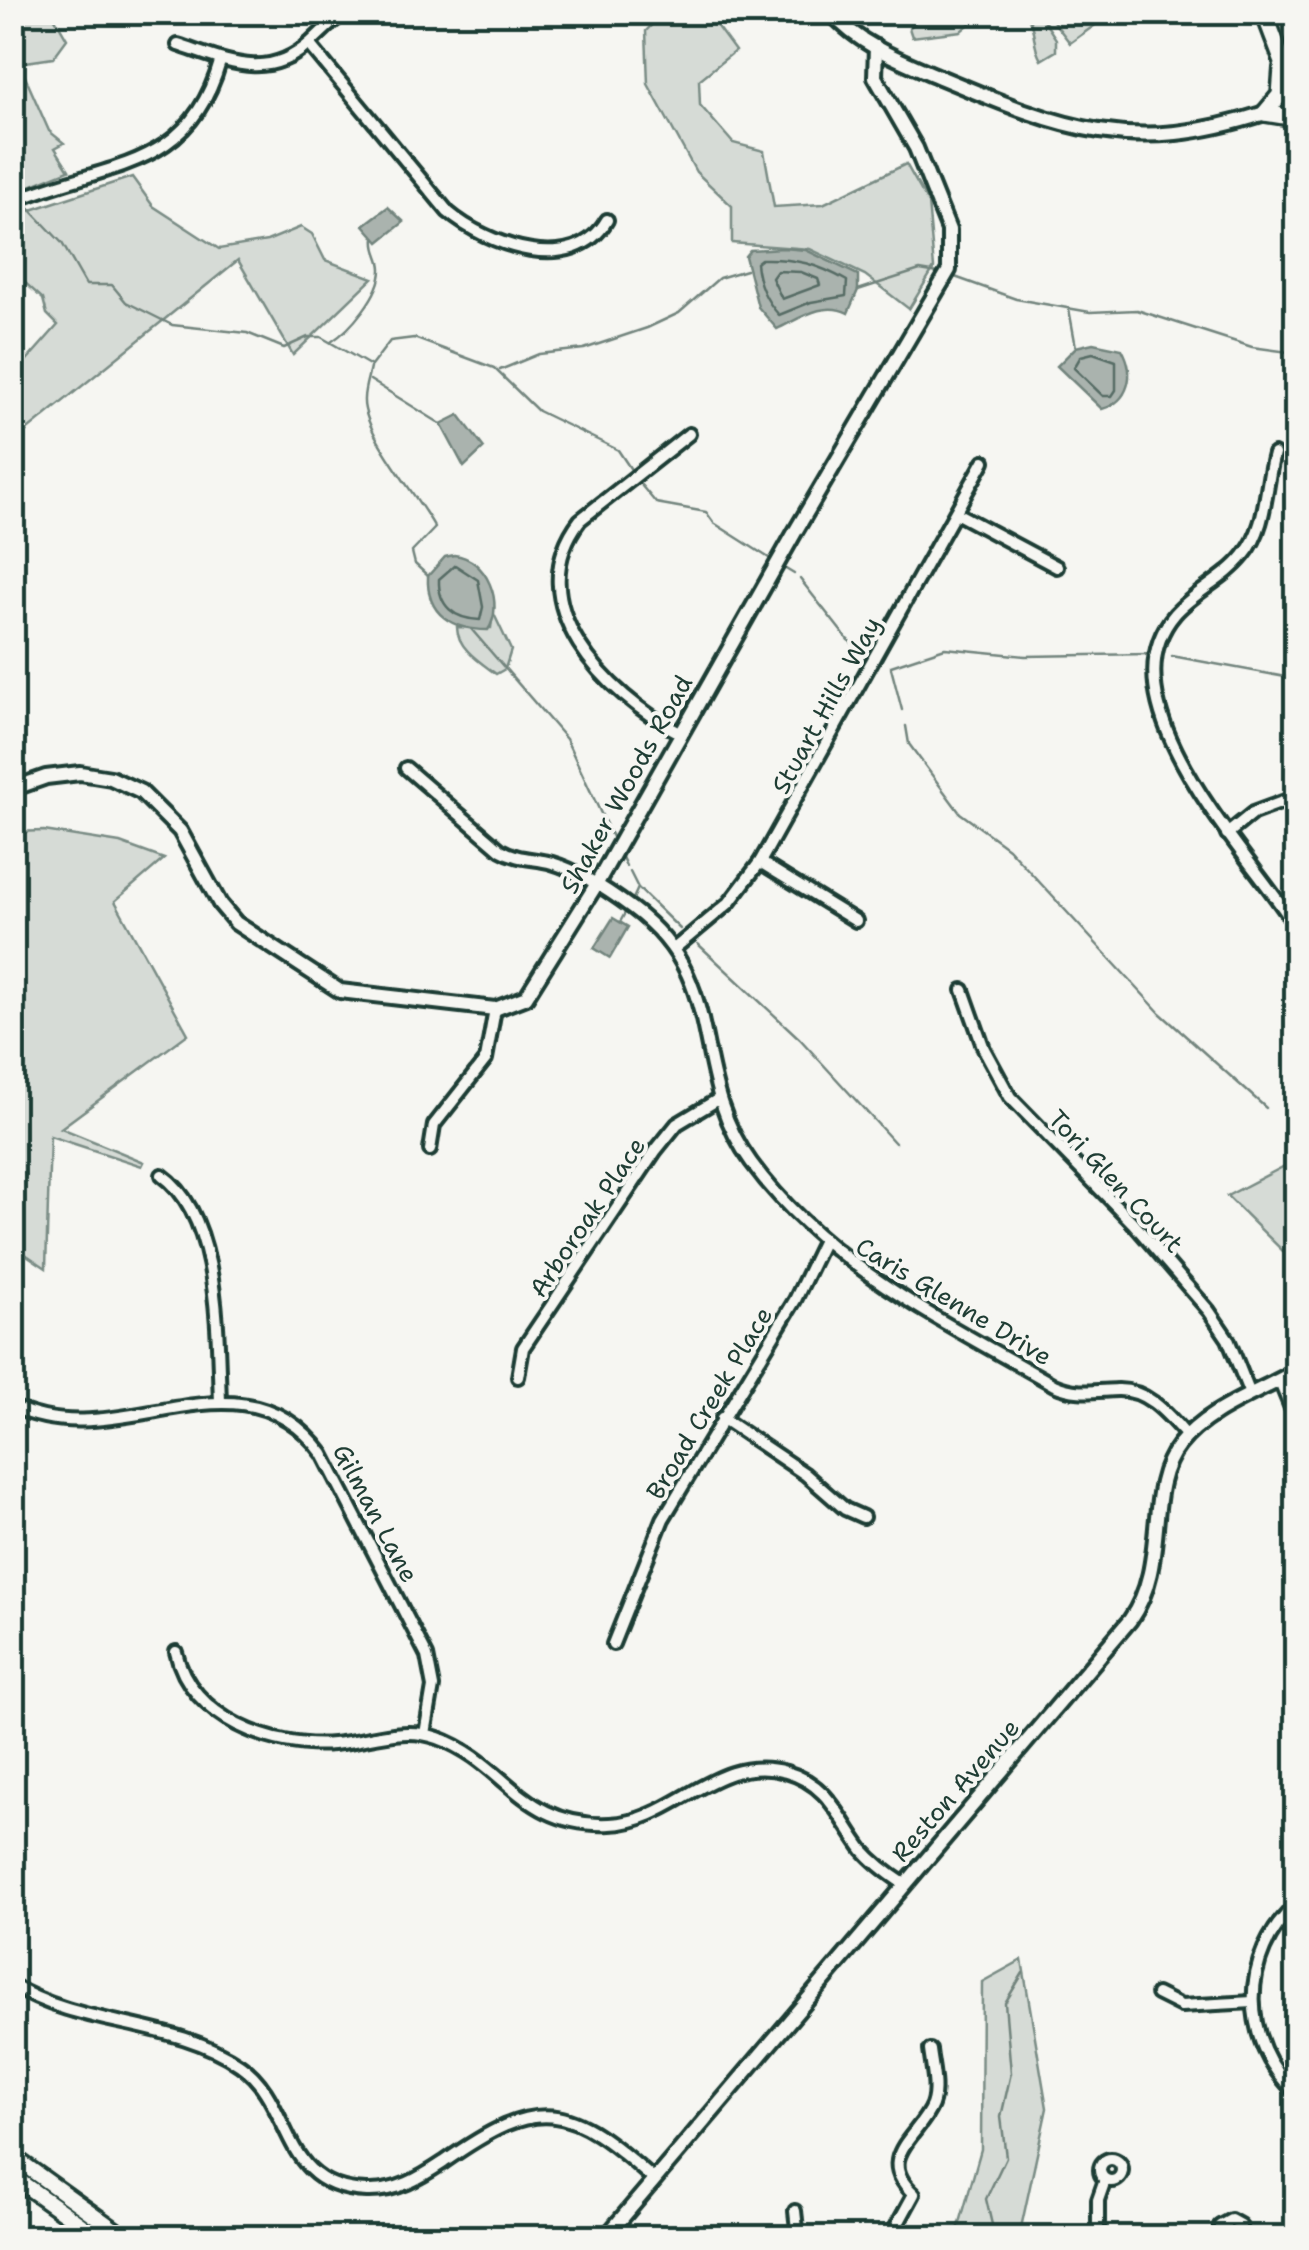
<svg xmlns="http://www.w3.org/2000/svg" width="1309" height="2250" font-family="'Shantell Sans',sans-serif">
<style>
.green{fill:#d6dbd6;stroke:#7a8c85;stroke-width:2.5}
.water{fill:#aab3ae;stroke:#72847d;stroke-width:2.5}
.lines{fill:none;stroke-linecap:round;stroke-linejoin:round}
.shore{stroke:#576c65;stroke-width:2.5}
.stream{stroke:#72847d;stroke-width:2.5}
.minor-casing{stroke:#1f3d34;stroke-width:18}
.tertiary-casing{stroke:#1f3d34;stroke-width:20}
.secondary-casing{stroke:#1f3d34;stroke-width:21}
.trunk-casing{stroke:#1f3d34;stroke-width:22}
.minor{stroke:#f6f6f2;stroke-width:10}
.tertiary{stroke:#f6f6f2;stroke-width:12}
.secondary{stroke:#f6f6f2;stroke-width:14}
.trunk{stroke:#f6f6f2;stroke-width:15}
.labels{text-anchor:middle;stroke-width:8;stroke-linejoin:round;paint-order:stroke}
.street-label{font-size:25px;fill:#1f3d34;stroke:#f6f6f2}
</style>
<rect width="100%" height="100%" fill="#f6f6f2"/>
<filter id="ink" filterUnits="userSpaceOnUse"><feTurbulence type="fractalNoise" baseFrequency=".01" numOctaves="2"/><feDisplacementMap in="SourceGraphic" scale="20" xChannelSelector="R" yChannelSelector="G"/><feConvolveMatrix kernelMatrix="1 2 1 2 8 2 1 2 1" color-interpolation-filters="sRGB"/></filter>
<g filter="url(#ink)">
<g class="green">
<path d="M12 13H52L67 39 53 58 19 63 49 131 64 143 55 148 69 170 13 193Z"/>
<path d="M663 13H707L735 51 699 80 700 105 733 143 764 151 774 207 823 204 906 164 928 203 934 268 909 309 865 275 810 249 732 243V206L696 172 648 84 646 31Z"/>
<path d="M925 13H974L975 19 961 31 912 37 909 28Z"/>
<path d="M1026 13H1039L1056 39V51L1041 60C1031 44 1038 33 1026 13Z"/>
<path d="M1047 13H1112L1070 43Z"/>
<path d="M132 177 153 206 219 249 267 241 301 227 312 234 325 260 373 278 293 355 238 260 13 442V376L58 325 47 314 43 299 13 272V216Z"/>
<path d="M493 612 511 650 505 669 496 674C480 662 457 648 457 627L491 628Z"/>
<path d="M44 831 120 843 164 859 115 901 188 1034 61 1128 144 1162 142 1166 50 1136 46 1268 12 1245 13 832Z"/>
<path d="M1296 1160V1264L1227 1196Z"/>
<path d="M1022 1960 1047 2108 1019 2237H956L981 2149 982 1982Z"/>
</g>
<g class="water">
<path d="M388 207 404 222 379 242 364 225Z"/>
<path d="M783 248 806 250 858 275V290L848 313C824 300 799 319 777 329L758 307 745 256 750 250Z"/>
<path d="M1093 343 1122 349C1136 374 1129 402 1102 409L1057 366 1076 347Z"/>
<path d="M459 415 484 448 464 467 441 424Z"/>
<path d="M454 555C487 558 505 604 488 630 453 630 426 615 428 576L445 557Z"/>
<path d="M613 918 628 927 610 958 594 948Z"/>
</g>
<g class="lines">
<g class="shore">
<path d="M761 259C795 258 818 264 847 281L846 296 811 302 779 315C766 301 758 283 756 263Z"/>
<path d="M777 271 801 272 818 279 820 285 782 299 772 278Z"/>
<path d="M1093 353 1116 361V390L1112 396H1103L1074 368 1081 356Z"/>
<path d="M455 565 478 580 483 607 480 620C454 619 438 606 439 579Z"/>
</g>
<g class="stream">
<path d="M12 184 17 191"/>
<path d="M26 205 62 243 86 285H112L126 302 172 325 247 333 284 348 308 337H321L371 366 390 341 414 338 494 368 538 411 618 450 632 471"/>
<path d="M955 277 1016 299 1090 312 1137 310 1252 347 1296 353"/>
<path d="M858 290 920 270 938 273"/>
<path d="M1069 309 1076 347"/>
<path d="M331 342C350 330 381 294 381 269 381 257 373 251 375 238"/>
<path d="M370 368C368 378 364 389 364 399 362 432 419 497 435 528L412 552 415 564 428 576"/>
<path d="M500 370 539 354 584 349 647 328 679 313 719 278 746 270"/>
<path d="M370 380 441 424"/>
<path d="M641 485 656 503 706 512 714 523 769 558"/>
<path d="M784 568 794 574"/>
<path d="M800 579 848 640 868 654"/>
<path d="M472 630 566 739 612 837"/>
<path d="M1172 656 1296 679"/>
<path d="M891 666 945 648 1025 656 1150 654"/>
<path d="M891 668 902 710"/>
<path d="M906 726 909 744 960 813 1008 848 1160 1013 1266 1108"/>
<path d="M621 855 626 866"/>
<path d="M630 872 638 888 680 929"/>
<path d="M633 899 638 888"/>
<path d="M620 922 625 913"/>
<path d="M698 944 800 1039 895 1143"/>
<path d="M990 2238 993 2229 986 2199 1006 2157 1001 2117 1011 2073 1005 2003 1023 1973"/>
</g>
<defs>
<g id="minor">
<path d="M309 44 448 212C487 245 574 277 607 220"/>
<path d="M178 45C227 61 266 82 310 43 322 32 332 21 346 12"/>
<path d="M12 202C103 162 188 174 220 62"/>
<path d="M1274 454C1265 486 1267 528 1244 555 1225 579 1194 592 1175 614 1099 703 1252 856 1296 927"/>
<path d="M956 513 1057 567"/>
<path d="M680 733C607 696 517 603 580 520L689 434"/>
<path d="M406 768 501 850C518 860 534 858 552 863 580 871 609 891 632 908 731 981 686 1073 751 1162 826 1265 946 1323 1054 1385 1077 1395 1093 1391 1117 1390 1148 1389 1168 1415 1187 1436"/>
<path d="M1227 834 1253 813 1296 797"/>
<path d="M760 862 856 921"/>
<path d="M675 948 729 903 760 862 984 461"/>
<path d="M963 990 984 1049 1010 1097 1133 1223 1209 1311 1228 1339 1250 1394"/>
<path d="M430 1150 434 1125 486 1059 495 1009"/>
<path d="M162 1175C221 1217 217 1335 220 1401"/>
<path d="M518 1377 523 1348 656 1150 677 1124 717 1100"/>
<path d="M1280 1381 1296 1420"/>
<path d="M12 1406C119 1459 240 1341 323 1454L427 1656 433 1687 425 1734"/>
<path d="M722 1418 805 1474 845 1509 863 1517"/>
<path d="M613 1644 663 1519 795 1300 823 1242"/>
<path d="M176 1652C190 1718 273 1749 333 1744 369 1741 402 1725 438 1738 507 1763 521 1828 610 1824 676 1822 715 1752 786 1772 829 1784 839 1818 863 1850 875 1864 889 1874 904 1884"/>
<path d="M1296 1905C1239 1956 1240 2042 1296 2093"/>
<path d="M12 1985C81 2028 174 2019 240 2065 295 2103 278 2188 367 2191 397 2192 420 2178 444 2162 539 2095 568 2102 653 2179"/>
<path d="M1157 1994 1181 2006 1253 2002"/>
<circle cx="1111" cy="2170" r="11"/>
<path d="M795 2211 798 2238"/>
<path d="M890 2238 914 2194C873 2157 920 2136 932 2105 938 2089 932 2067 930 2050"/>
<path d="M1098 2238V2200L1105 2180"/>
<path d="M1220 2238V2226L1231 2220 1240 2225V2238"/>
</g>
<g id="tertiary">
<path d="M831 12C858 45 904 62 942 78 1066 130 1132 156 1265 113"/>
<path d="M12 789 46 777 80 773 111 778 141 792 180 831 220 904 236 923 340 991 495 1009 526 997 596 885 795 532 949 270V230L916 148 875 77 876 47"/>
<path d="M605 2238 1130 1620C1170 1563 1143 1490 1179 1445 1207 1409 1258 1393 1296 1371"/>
</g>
<g id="secondary">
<path d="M12 2156 126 2238"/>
<path d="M12 2176 99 2238"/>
</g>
<g id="trunk">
<path d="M1264 12 1296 97"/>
<path d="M1293 12 1296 22"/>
<path d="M1265 113 1280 95 1282 68"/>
<path d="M1265 113 1296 118"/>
</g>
</defs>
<use href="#minor" class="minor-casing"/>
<use href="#tertiary" class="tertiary-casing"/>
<use href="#secondary" class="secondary-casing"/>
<use href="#trunk" class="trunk-casing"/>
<use href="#minor" class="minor"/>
<use href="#tertiary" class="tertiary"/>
<use href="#secondary" class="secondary"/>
<use href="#trunk" class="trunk"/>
</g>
</g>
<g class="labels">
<g class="street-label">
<text transform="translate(826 705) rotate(-61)" y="9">Stuart Hills Way</text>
<text transform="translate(626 784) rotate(-61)" y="9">Shaker Woods Road</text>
<text transform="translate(1116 1181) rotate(47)" y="9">Tori Glen Court</text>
<text transform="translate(587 1217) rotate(-56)" y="9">Arboroak Place</text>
<text transform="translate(954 1301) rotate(31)" y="9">Caris Glenne Drive</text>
<text transform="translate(709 1403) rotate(-59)" y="9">Broad Creek Place</text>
<text transform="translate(376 1513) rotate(62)" y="9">Gilman Lane</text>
<text transform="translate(955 1790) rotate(-49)" y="9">Reston Avenue</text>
</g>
</g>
<rect width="1309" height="2250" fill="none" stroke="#f6f6f2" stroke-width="50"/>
<rect x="25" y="25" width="1259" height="2200" fill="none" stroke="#1f3d34" stroke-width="4" filter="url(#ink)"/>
</svg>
